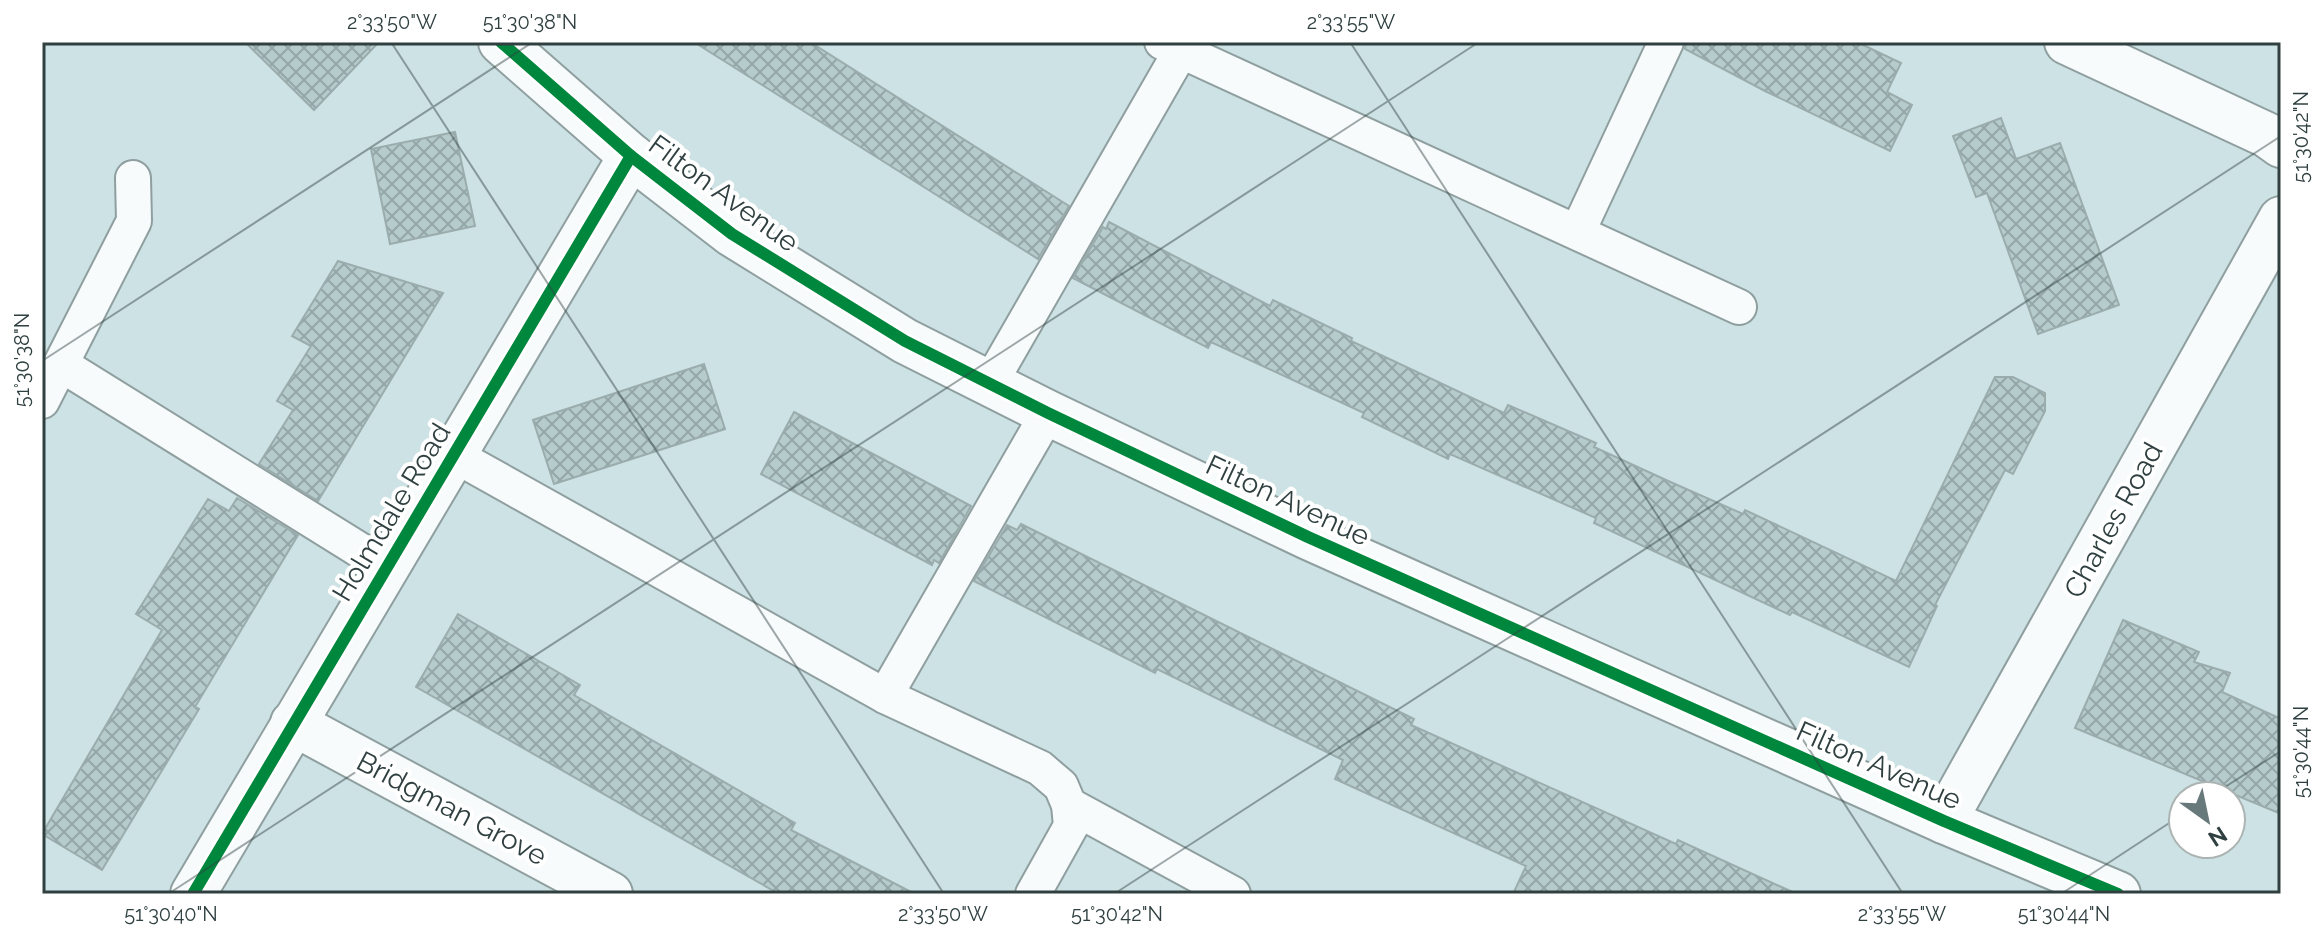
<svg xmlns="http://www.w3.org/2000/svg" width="2323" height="936" font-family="Raleway,sans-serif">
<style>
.building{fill:url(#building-cross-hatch);stroke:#9bacad;stroke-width:2}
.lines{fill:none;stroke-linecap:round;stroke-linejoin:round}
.lane-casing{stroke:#8f9fa0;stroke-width:38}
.street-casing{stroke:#8f9fa0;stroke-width:48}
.lane{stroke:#f8fbfb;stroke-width:34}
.street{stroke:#f8fbfb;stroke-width:44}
.cycleway-casing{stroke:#fff;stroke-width:17}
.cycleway{stroke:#00873e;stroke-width:12}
.ticks{fill:none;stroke:#304041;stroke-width:2;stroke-opacity:0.45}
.labels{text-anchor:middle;stroke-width:8;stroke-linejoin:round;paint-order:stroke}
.street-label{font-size:28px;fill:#304041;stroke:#fff}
.neatline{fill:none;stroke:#304041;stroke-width:3}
.ticks-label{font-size:20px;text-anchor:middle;fill:#304041}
</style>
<defs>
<pattern id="building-cross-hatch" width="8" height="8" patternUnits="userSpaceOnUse" patternTransform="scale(2)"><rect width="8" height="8" fill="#b6cbcc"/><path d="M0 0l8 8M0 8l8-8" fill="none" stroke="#94a6a7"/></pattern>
</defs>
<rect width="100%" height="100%" fill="#cde2e4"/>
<g class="building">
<path d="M245 42H379L314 110Z"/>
<path d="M694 42H810L1069 206 1038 259Z"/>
<path d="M1686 42H1857L1901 63 1887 92 1912 105 1890 151 1765 91 1685 49Z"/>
<path d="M2001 118 2016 159 2060 143 2119 305 2038 334 1987 193 1976 197 1953 136Z"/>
<path d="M455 132 475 226 390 244 371 149Z"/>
<path d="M1109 222 1270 306 1273 300 1352 338 1351 341 1504 413 1508 405 1596 443 1594 447 1666 480 1743 514 1745 510 1896 581 1995 377H2013L2045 393V411L2013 474 2005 470 1935 605 1937 606 1909 667 1792 612 1790 615 1594 523 1596 518 1450 454 1448 459 1362 417 1364 413 1211 342 1208 348 1073 278 1103 227 1106 229Z"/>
<path d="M338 261 443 293 318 501 259 464 293 410 277 401 311 346 292 336Z"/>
<path d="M704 364 725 429 554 484 533 420Z"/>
<path d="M794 412 971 506 939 563 934 560 932 565 761 474Z"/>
<path d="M237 498 298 535 195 707 199 709 102 870 42 834 162 630 136 614 208 499 229 511Z"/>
<path d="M1021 524 1414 719 1411 725 1676 844 1678 840 1797 894H1513L1526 866 1335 779 1343 760 1157 669 1155 673 974 581 1007 525 1017 530Z"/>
<path d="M458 614 580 685 574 695 795 823 791 830 915 894H779L416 687Z"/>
<path d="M2123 620 2199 652 2194 662 2230 673 2222 692 2281 719V814L2075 728Z"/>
</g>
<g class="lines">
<defs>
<g id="lane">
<path d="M1162 42 1739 307"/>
<path d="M1578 231 1666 42"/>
<path d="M62 365 387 567"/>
<path d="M990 383 1186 42"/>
<path d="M42 401 134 221 133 178"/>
<path d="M454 455 885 696 1040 768 1061 786 1069 805 1071 826 1033 894"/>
<path d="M885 696 1048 413"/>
<path d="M1069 805 1233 894"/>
</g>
<g id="street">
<path d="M501 42 631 156 732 234 905 341 1048 413 1308 537 1944 821 2118 894"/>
<path d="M2067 42 2267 135 2281 145"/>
<path d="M293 723 610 894"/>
<path d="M1944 821 2281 219"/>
<path d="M193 894 631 156"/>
</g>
</defs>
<use href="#lane" class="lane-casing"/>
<use href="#street" class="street-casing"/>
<use href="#lane" class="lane"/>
<use href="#street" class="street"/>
<defs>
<g id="cycleway">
<path d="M501 42 631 156 732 234 905 341 1048 413 1308 537 1944 821 2118 894"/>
<path d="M193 894 631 156"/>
</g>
</defs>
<use href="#cycleway" class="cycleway-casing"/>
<use href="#cycleway" class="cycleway"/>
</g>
<path class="ticks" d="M391 42 944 894M1350 42 1903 894M42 361 533 42M2211 796 2281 751M168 894 1479 42M1114 894 2281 136M2061 894 2183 814"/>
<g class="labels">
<g class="street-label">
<text transform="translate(724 193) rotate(36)" y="10">Filton Avenue</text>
<text transform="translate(1288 500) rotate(25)" y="10">Filton Avenue</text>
<text transform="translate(391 512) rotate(-59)" y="10">Holmdale Road</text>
<text transform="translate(2113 520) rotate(-61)" y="10">Charles Road</text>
<text transform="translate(1879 765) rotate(24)" y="10">Filton Avenue</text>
<text transform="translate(452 808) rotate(28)" y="10">Bridgman Grove</text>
</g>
</g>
<rect width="2323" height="936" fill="none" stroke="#ffffff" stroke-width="88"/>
<g transform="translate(2207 820) rotate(147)"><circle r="38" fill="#ffffff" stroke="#acb3b3" stroke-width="2"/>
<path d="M0-6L14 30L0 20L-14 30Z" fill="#67797a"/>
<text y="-12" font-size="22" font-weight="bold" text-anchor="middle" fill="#304041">N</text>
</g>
<rect x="44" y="44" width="2235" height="848" class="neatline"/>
<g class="ticks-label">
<text x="392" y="29">2°33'50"W</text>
<text x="530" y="29">51°30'38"N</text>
<text x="1351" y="29">2°33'55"W</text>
<text transform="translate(2301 137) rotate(-90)" y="7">51°30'42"N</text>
<text transform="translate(22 360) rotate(-90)" y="7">51°30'38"N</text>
<text transform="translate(2301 752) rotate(-90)" y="7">51°30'44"N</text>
<text x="171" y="921">51°30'40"N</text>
<text x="943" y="921">2°33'50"W</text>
<text x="1117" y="921">51°30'42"N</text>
<text x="1902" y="921">2°33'55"W</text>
<text x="2064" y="921">51°30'44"N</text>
</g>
</svg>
